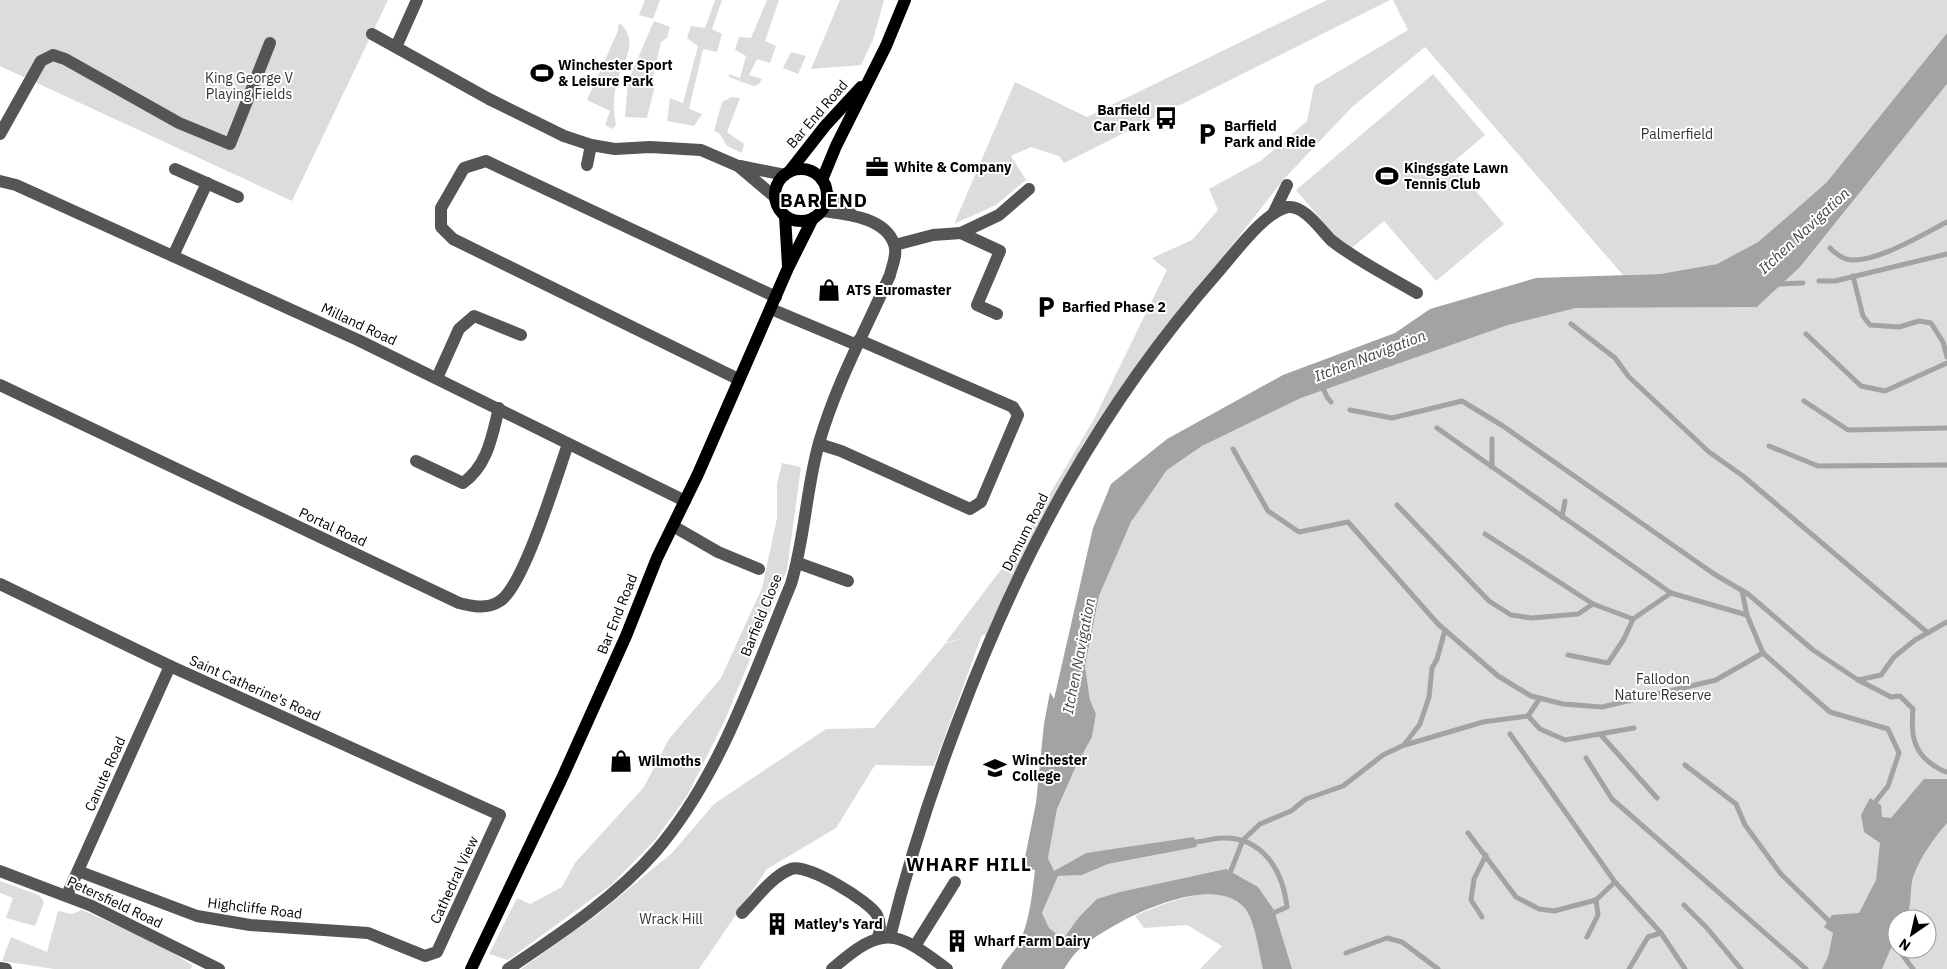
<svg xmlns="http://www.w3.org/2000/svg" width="1947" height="969" font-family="'IBM Plex Sans',sans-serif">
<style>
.green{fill:#dcdcdc;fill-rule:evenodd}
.water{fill:#a3a3a3}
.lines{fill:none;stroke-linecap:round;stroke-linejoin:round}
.stream{stroke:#a3a3a3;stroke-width:5}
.minor{stroke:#555;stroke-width:12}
.major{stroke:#000;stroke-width:12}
.labels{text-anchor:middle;stroke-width:4;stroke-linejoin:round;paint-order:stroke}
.poi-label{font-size:14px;font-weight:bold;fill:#000;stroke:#fff;text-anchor:start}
.park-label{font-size:14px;fill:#333;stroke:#fff}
.street-label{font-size:14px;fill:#000;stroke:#fff}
.water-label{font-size:15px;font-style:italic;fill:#444;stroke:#fff}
.district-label{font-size:19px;font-weight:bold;letter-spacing:1px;fill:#000;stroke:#fff}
</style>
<rect width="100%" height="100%" fill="#fff"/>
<g class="green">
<path d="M0 0H388L292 201 0 66Z"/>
<path d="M645 0H660L653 19 639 15Z"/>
<path d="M715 0H722L712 29 722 34 717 52 703 49 689 109 702 114 694 126 667 121 670 98 683 103 698 46 687 38 691 26 705 28Z"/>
<path d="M767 0H779L765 41 776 46 770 63 757 59 749 75 762 79 758 85 753 86 729 77V74L740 78 746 56 735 50 739 37 751 38Z"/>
<path d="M840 0H884L873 40 861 65 811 69Z"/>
<path d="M1327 0H1390L1064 163 1059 156 1031 147 1011 156 1026 180 996 205 954 224 1015 82 1087 117Z"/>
<path d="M1393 0H1947V33L1826 183 1758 242 1717 264 1660 274 1623 275 1425 47 1351 108 1284 179 1133 371 1082 446 1042 537 993 635H982L934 766 875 765 836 828 767 869 699 969H521L597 915 672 853 714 804 826 729 874 728 946 643 962 639 946 642 1019 546 1094 419 1167 270 1152 258 1192 240 1218 210 1209 189 1262 160 1307 121 1314 86 1408 30Z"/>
<path d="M654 21 670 27 667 38 661 42 653 77 655 86 647 118 625 117 628 81Z"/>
<path d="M621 24C640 44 622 61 617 82 613 96 613 110 616 125L612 129 605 125 610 111 587 100 618 31V25Z"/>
<path d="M791 52 806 56 798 74 783 68Z"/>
<path d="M1433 74 1485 135 1452 163 1504 224 1436 281 1384 221 1348 251 1296 190Z"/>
<path d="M1947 84V969H1200L1222 946 1187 925 1144 928 1135 916C1165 903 1192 891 1224 895L1231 872 1079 917 1063 939 1048 928 1042 913 1058 876 1082 875 1108 864 1197 847 1123 848 1086 853 1054 871 1048 858 1057 809 1077 764 1092 737 1096 714 1090 700 1085 666 1099 596 1131 522 1167 470 1202 446 1301 398 1508 325 1576 308 1757 307 1800 267ZM1897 919H1927V949H1897Z"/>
<path d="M731 97 740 98 727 132 744 144 742 153 727 146 720 134 714 131 722 102Z"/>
<path d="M782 463 801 467 787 570 725 720 687 796 655 840 611 885 508 960 489 954 517 898 530 904 562 887 575 863 644 787 669 739 721 678 762 588 777 518V484Z"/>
<path d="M0 881 39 895 44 902 35 926 6 918 13 898 0 893Z"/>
<path d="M82 910 160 944 193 966 190 969H54L2 961 11 937 47 952 58 911 72 914Z"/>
</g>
<g class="water">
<path d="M1947 33V84L1800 267 1757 307 1576 308 1508 325 1301 398 1202 446 1167 470 1131 522 1099 596 1085 666 1090 700 1096 714 1092 737 1077 764 1057 809 1048 858 1054 871 1086 853 1194 837 1197 847 1108 864 1082 875 1058 876 1042 913 1049 928 1063 939 1079 917 1097 899 1120 892 1226 869 1258 887 1274 910 1292 969H1263C1259 953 1255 919 1244 907 1210 870 1111 922 1081 948 1074 953 1069 962 1064 969H1001C1005 959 1014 953 1019 943 1030 921 1032 894 1035 870L1029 869 1024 862 1036 803 1044 724 1050 692 1054 699 1093 528 1111 484 1167 439 1283 375 1395 333 1430 309 1536 278 1660 274 1717 264 1758 242 1826 183Z"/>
<path d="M1924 779H1947V823C1934 838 1920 857 1913 877 1909 891 1913 906 1905 919H1897V934L1882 969H1822L1828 957 1833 933 1824 927 1832 915 1859 913 1876 880 1880 843 1864 832 1861 815 1870 798 1881 805 1882 817 1891 818Z"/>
</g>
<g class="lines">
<g class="stream">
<path d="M1830 248C1834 252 1840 257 1846 259 1872 266 1923 234 1947 222"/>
<path d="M1853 276 1863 316 1870 325 1899 327 1919 321 1931 323 1943 342 1947 357"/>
<path d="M1819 281H1835L1947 254"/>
<path d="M1775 284 1803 283"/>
<path d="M1571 324 1615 358 1629 377 1709 452 1743 476 1928 633"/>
<path d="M1806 334 1861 386 1885 391 1947 363"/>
<path d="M1321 384 1327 397 1331 402"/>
<path d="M1804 401 1848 430 1947 428"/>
<path d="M1350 410 1392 418 1462 401 1503 426 1714 574 1748 594 1813 650 1858 680 1881 675 1894 657 1915 640 1947 622"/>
<path d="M1437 428 1671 593 1747 615"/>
<path d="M1769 446 1818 466 1947 465"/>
<path d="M1233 449 1268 511 1299 532 1348 522 1438 624 1498 676 1531 696 1563 704 1602 707 1716 680 1763 653 1830 712 1888 729 1899 753 1888 786 1873 805"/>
<path d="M1492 467V439"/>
<path d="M1397 505 1489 601 1511 615 1532 618 1578 614 1593 604"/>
<path d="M1562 517 1565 501"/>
<path d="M1485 534 1593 604 1633 619"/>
<path d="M1742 591 1747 615 1763 653"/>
<path d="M1568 655 1608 663 1624 639 1633 619 1671 593"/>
<path d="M1858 680 1891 697 1900 696 1913 709C1911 732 1912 751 1933 765 1938 768 1941 771 1947 772"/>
<path d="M1528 716 1540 729 1565 740 1634 728"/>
<path d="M1510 734 1615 882 1661 933 1685 969"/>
<path d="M1601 735 1657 798"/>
<path d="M1405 745 1483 722 1528 716 1540 698"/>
<path d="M1586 758 1612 799 1806 969"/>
<path d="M1685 765 1736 804 1745 825 1781 874 1832 924"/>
<path d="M1468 833 1516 897 1539 909 1554 911 1596 900 1615 882"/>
<path d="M1196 842C1205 841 1214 838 1223 838 1263 837 1283 871 1287 907L1269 915"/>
<path d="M1228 878 1243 840 1260 824 1291 811 1306 799 1343 786 1383 755 1404 745 1420 724 1429 697 1432 668 1437 659 1445 630"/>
<path d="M1684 905 1707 928 1741 969"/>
<path d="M1482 917 1471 900 1474 879 1486 855"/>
<path d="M1587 937 1598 915 1596 900"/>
<path d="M1889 939 1897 948"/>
<path d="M1898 949 1913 969"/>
<path d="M1346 953 1387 938 1402 942 1438 969"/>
<path d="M1629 969 1648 937 1661 933"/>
</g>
<g class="minor">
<path d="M372 34 489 99 564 136 591 145 615 149 650 147 701 150 738 166 776 198"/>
<path d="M396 47 417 0"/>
<path d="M0 134 41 61 53 55 65 59 179 123 230 144 270 43"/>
<path d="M587 165 591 145"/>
<path d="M740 166 785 175"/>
<path d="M175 169 238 197"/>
<path d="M0 181 16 185 358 340 685 501"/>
<path d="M828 195 851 214"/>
<path d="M1273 214 1287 185"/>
<path d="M961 233 1000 251 977 305 997 314"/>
<path d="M895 245 933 235 961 233 999 215 1029 189"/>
<path d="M173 256 207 183"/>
<path d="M771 309 857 345"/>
<path d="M437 378 459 329 474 316 521 335"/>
<path d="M738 379 453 239 441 227V208L464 168 486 161 776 297"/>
<path d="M0 385 459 603C473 606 486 610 500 601 524 586 557 475 568 444"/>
<path d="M819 444 841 451 970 509 981 502 1018 415 1013 407 859 340"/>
<path d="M416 461 463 483C488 465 492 436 499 408"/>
<path d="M673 526 718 552 759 569"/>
<path d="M798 563 848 581"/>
<path d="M0 584 170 666 500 815 437 952 425 956 368 933 250 925 197 916 78 871"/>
<path d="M0 871 92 906 219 969"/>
<path d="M67 895 170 666"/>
<path d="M742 913C756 899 772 876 791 869 807 863 869 901 877 915 881 923 881 929 878 937"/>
<path d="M890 937C908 863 931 792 958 721 1021 553 1100 406 1219 271 1234 254 1265 211 1288 207 1304 205 1321 230 1331 240 1354 259 1390 277 1417 293"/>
<path d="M915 946 955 882"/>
<path d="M0 968 6 969"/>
<path d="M508 969C560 934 615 898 656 851 721 775 753 675 791 584 805 538 806 489 819 443 836 384 865 331 890 275 892 266 898 254 894 244 885 217 845 214 822 211"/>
<path d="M832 969C883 925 894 929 947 969"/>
</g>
<g class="major">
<circle cx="801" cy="195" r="26"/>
<path d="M789 172 825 126 861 87"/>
<path d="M822 180 836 146 886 46 905 0"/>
<path d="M785 216 788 266"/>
<path d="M471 969 563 776 626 636 657 558 698 474 788 268 813 218"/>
</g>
</g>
<defs>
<symbol id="stadium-bare" viewBox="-9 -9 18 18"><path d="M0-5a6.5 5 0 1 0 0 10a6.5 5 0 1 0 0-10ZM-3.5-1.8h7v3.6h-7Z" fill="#000" stroke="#fff" stroke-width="2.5" paint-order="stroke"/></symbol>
<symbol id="bus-bare" viewBox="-9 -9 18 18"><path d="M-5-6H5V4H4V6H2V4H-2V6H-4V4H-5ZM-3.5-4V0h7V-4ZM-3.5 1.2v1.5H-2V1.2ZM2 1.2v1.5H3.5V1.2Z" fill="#000" stroke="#fff" stroke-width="2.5" paint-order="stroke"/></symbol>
<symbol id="parking-bare" viewBox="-9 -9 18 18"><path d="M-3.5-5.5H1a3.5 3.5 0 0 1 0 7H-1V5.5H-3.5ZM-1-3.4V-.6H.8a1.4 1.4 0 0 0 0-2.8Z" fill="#000" stroke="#fff" stroke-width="2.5" paint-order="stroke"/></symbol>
<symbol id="office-bare" viewBox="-9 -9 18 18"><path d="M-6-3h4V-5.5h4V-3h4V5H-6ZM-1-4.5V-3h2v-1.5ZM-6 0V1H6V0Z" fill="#000" stroke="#fff" stroke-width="2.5" paint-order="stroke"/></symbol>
<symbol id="shop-bare" viewBox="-9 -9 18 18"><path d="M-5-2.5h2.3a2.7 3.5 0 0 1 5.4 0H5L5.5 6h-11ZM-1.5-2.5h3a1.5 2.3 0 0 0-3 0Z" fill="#000" stroke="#fff" stroke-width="2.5" paint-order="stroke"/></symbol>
<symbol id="school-bare" viewBox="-9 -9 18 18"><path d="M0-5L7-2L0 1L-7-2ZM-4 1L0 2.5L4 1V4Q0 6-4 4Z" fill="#000" stroke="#fff" stroke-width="2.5" paint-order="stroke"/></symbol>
<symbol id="building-bare" viewBox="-9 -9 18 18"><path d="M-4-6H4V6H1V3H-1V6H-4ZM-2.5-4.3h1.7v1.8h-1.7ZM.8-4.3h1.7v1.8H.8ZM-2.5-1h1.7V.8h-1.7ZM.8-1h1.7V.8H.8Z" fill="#000" stroke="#fff" stroke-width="2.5" paint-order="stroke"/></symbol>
</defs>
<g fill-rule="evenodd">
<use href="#stadium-bare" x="526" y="57" width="32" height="32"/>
<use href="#bus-bare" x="1150" y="102" width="32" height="32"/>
<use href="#parking-bare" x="1191" y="118" width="32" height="32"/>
<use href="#office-bare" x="861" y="151" width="32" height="32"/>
<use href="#stadium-bare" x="1371" y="160" width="32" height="32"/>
<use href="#shop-bare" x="813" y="274" width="32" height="32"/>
<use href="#parking-bare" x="1030" y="291" width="32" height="32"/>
<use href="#shop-bare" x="605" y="745" width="32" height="32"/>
<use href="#school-bare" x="979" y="752" width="32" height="32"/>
<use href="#building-bare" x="761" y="908" width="32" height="32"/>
<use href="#building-bare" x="941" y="925" width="32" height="32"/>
</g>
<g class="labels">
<g class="poi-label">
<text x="558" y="70">Winchester Sport<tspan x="558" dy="16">&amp; Leisure Park</tspan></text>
<text x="1150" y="115" text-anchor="end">Barfield<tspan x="1150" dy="16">Car Park</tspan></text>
<text x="1224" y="131">Barfield<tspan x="1224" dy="16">Park and Ride</tspan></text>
<text x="894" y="172">White &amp; Company</text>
<text x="1404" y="173">Kingsgate Lawn<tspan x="1404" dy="16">Tennis Club</tspan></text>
<text x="846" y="295">ATS Euromaster</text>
<text x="1062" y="312">Barfied Phase 2</text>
<text x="1012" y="765">Winchester<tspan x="1012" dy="16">College</tspan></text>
<text x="638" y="766">Wilmoths</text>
<text x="794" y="929">Matley's Yard</text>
<text x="974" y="946">Wharf Farm Dairy</text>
</g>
<g class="park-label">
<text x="249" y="83">King George V<tspan x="249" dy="16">Playing Fields</tspan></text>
<text x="1677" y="139">Palmerfield</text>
<text x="1663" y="684">Fallodon<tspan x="1663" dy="16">Nature Reserve</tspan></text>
<text x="671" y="924">Wrack Hill</text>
</g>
<g class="street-label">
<text transform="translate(817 114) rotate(-49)" y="5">Bar End Road</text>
<text transform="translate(359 324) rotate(25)" y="5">Milland Road</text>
<text transform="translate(333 527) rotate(25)" y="5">Portal Road</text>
<text transform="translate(1025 532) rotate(-63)" y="5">Domum Road</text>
<text transform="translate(617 614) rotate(-68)" y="5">Bar End Road</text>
<text transform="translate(761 615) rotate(-68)" y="5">Barfield Close</text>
<text transform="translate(255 688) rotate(24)" y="5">Saint Catherine's Road</text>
<text transform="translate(105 774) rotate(-66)" y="5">Canute Road</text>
<text transform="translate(454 880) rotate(-65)" y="5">Cathedral View</text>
<text transform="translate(115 902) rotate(25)" y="5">Petersfield Road</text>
<text transform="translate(255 908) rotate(7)" y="5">Highcliffe Road</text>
</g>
<g class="water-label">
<text transform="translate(1804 231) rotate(-43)" y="5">Itchen Navigation</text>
<text transform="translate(1370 356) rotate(-21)" y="5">Itchen Navigation</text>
<text transform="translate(1079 656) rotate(-79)" y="5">Itchen Navigation</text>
</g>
<g class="district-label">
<text x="824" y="207">BAR END</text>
<text x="969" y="871">WHARF HILL</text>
</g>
</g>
<g transform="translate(1912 934) rotate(214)"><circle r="24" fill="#ffffff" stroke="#999999"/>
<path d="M0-4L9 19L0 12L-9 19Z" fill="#000000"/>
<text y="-8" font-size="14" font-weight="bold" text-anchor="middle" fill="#000000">N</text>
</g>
</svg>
